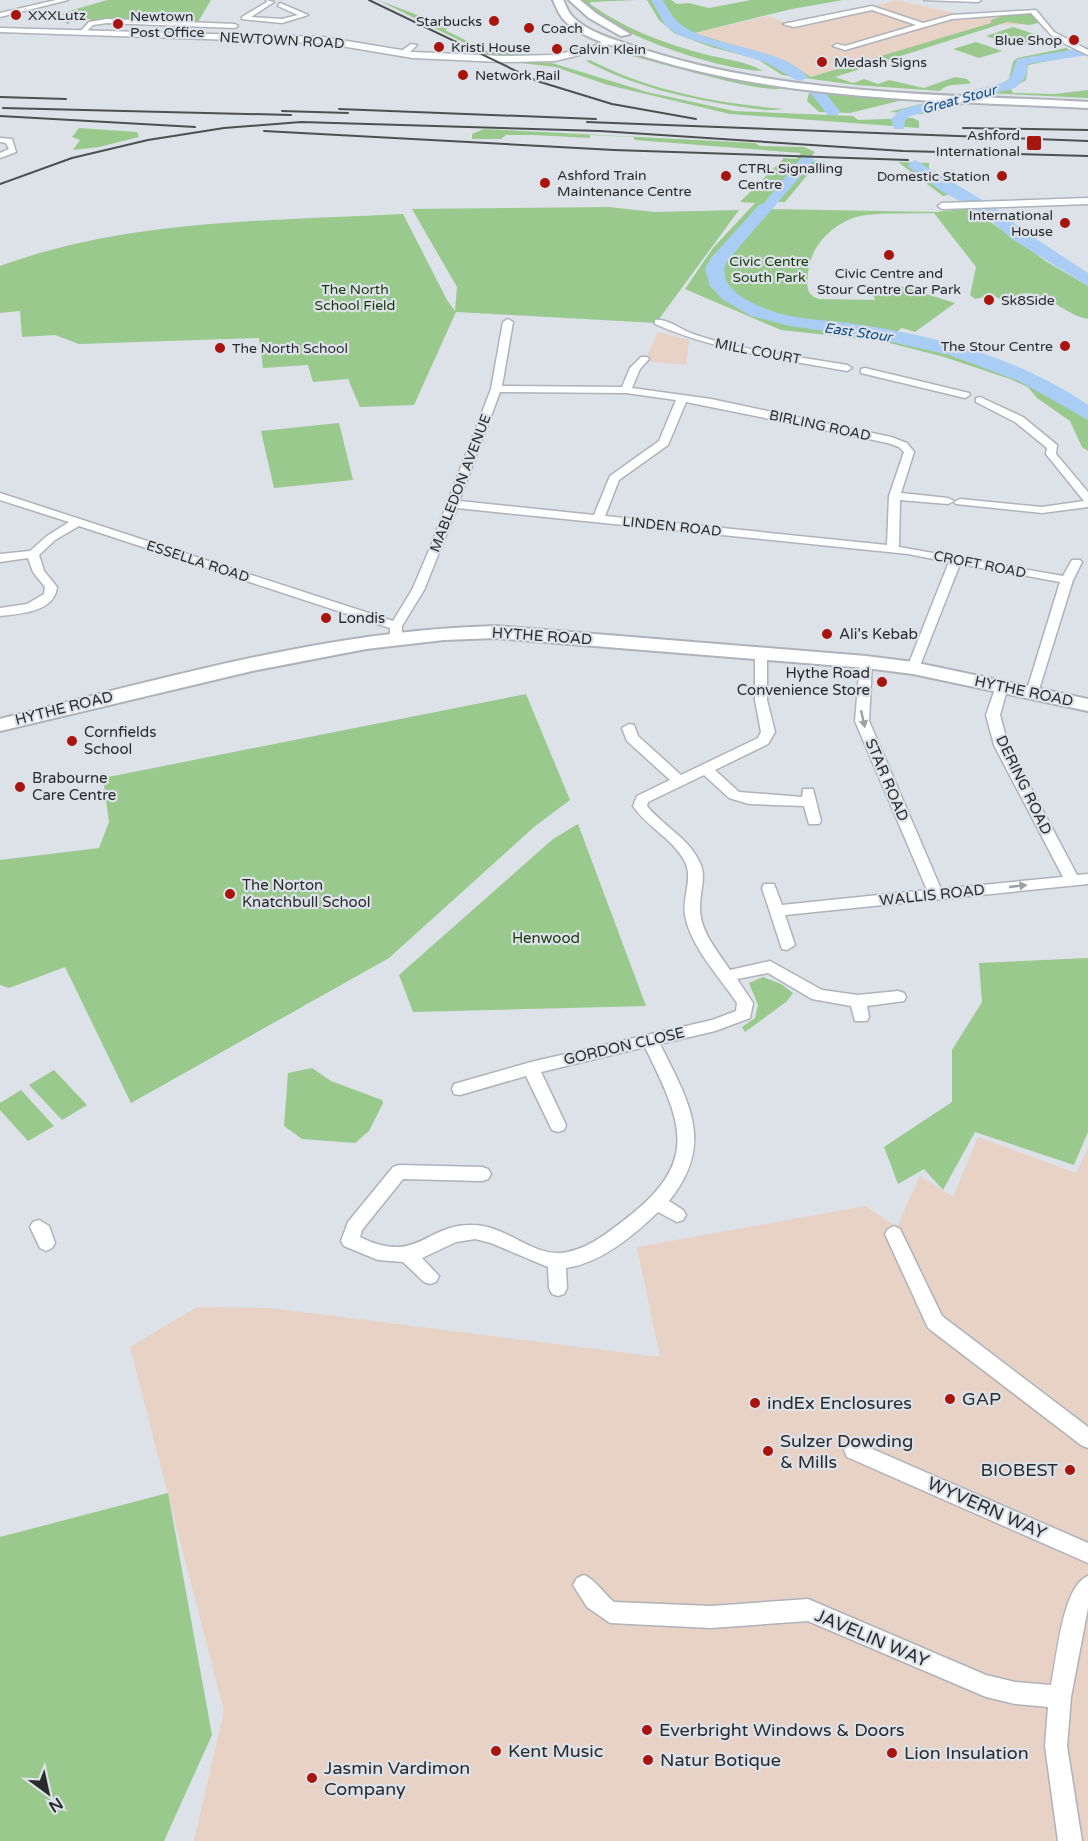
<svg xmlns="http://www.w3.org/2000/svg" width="1088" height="1841" font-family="'Varela Round',sans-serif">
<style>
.industrial{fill:#e8d2c5}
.green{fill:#99c98d}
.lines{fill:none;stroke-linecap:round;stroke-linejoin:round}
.river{fill:#a9cdf4;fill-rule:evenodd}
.minor-casing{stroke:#aeb2b9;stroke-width:3}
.tertiary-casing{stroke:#aeb2b9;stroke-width:3}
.primary-casing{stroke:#aeb2b9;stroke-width:4}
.minor{fill:#fff;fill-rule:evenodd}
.tertiary{fill:#fff;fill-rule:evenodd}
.primary{fill:#fff;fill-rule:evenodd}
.rail{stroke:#4d5053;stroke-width:2}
.oneway{fill:#9fa0a0}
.poi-dot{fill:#a8150e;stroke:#dde1e8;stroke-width:2}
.labels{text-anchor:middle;stroke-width:4.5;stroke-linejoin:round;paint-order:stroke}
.far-poi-label{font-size:14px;fill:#292b2d;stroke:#dde1e8;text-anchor:start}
.far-street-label{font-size:14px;fill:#292b2d;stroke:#dde1e8}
.far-water-label{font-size:14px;font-style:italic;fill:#094e88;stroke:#dde1e8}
.far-park-label{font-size:14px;fill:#153a0a;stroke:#dde1e8}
.poi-label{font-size:15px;fill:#292b2d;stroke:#dde1e8;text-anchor:start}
.street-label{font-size:15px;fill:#292b2d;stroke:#dde1e8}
.park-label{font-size:15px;fill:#153a0a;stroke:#dde1e8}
.near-poi-label{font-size:18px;fill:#292b2d;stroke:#dde1e8;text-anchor:start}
.near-street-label{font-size:18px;fill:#292b2d;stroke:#dde1e8}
</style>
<rect width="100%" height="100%" fill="#dde1e8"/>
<g class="industrial">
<path d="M896 0 958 14V17L1028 13 1033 24 993 25 811 77 786 61 692 33 768 16 798 28Z"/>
<path d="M658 332 689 340 686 365 645 361Z"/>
<path d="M978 1137 1076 1173 1088 1148V1841H194L224 1711 130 1347 197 1307 270 1308 660 1357 637 1247 865 1206 897 1227 920 1176 953 1197Z"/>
</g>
<g class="green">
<path d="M107 0H211L198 22 101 20 90 22V19L72 18 69 24 66 23 63 13Z"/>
<path d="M378 0 449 27 445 30 489 52 518 53 525 56H491Z"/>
<path d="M580 0H637L591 2 590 4C624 28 660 42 700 53 721 59 744 60 763 71 718 70 609 33 580 0Z"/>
<path d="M647 0H671L677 4 689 3 709 8 751 0H843L792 9 694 33 786 61 811 77 991 23V20L1008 14 1032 13 1038 23 1029 25 1007 22 835 77 853 83 864 79 878 84 889 80 924 88 955 77 967 79 971 83C961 86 948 82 940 91L856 85 782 75 757 59 711 47 674 33 659 20Z"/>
<path d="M1013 27 1046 38 1019 47 986 36Z"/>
<path d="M976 42 1002 51 979 58 953 49Z"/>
<path d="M1066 48 1080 55 1028 65 1026 80 1011 89 1013 93 1055 94 1088 90V98L964 92 1001 84 1009 79 1013 62 1017 58Z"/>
<path d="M629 51 778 86 783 88C768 96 648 59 623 54Z"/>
<path d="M590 60C649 91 717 103 783 109 768 112 751 108 736 106 684 98 633 86 586 61Z"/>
<path d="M504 61 552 63 647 92 734 111 853 116 858 120 913 118 919 121V128L730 114 608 85 555 67Z"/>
<path d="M809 93 907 99 850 113 819 112 807 101Z"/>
<path d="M929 102 971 103 926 114 889 112Z"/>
<path d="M79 128 137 132 139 137 99 147 73 150 80 140 72 137Z"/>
<path d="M484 129 755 143 760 146 804 147 815 152 714 269 719 285C731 294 744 305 757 311 798 328 843 327 886 335 949 347 1038 375 1088 415V451L1082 447 1070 421 1037 398 1028 387 1010 379 944 357 882 341 781 330 685 289 713 248 755 203 740 202 784 158 796 159 801 153 635 140 633 137 590 135V138L534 135H506L501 139H472V134Z"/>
<path d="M810 160 829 162H818L785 202H774Z"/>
<path d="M898 162 929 163V169L962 191 943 196Z"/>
<path d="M609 207 654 212 739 210 656 323 456 312 414 405 360 407 348 379 313 382 308 365 263 368 259 338 79 344 55 335 22 337 20 311 0 313V266C128 219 269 221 403 214L447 300 455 311 457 287 412 209Z"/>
<path d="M971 208 1047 262 1088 286V319C1059 314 1040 280 1009 299L1008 304 993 295 975 299 970 295 976 267 934 213C914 214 873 212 856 217 831 225 810 247 808 273 807 286 805 294 819 299L875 300 871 285 904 287 955 303 915 332 902 328 896 332C838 324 772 324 725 286L724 264 768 209 936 212Z"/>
<path d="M339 423 353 480 274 488 261 431Z"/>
<path d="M526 694 570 800 534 827 389 958 131 1103 65 967 9 988 0 985V860L99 848 109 822 103 778Z"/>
<path d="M578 824 646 1006 413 1012 399 975 553 839Z"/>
<path d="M1088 958V1132L1074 1165 975 1132 943 1190 924 1169 898 1184 884 1147 952 1102V1050L982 1002 979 963Z"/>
<path d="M763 977 781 984 793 993 786 1002 745 1032 742 1027 755 1018 758 1005 749 983Z"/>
<path d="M312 1068 331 1081 382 1100 383 1103 369 1131 355 1143 302 1139 284 1126 288 1073Z"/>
<path d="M54 1070 87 1105 62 1120 29 1085Z"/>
<path d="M21 1090 54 1126 28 1141 0 1110V1103Z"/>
<path d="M168 1493 212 1735 164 1841H0V1537Z"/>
</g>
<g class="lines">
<g class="river">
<path d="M651 0H663C667 6 671 15 676 20 702 48 779 44 808 77L801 81 796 80 767 63 678 35 665 25Z"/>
<path d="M1088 47V55L1028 64 1025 78 1015 88 910 116 905 120 904 129H894L891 119 900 110 1005 82 1011 76 1017 59Z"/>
<path d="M817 88 822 89 838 109 840 112 838 115H828L812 95 810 92Z"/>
<path d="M807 155 815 160 812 163 727 261C715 284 744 300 763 308 794 321 829 319 862 325 941 337 1021 359 1088 405V420L1019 381 949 355 874 338 790 326 751 316 722 299 710 286 705 269 710 259 759 205 764 203 802 157Z"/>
<path d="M915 160 994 207 1024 231 1088 273V286L1012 239 982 213 941 191 910 168 907 165Z"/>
</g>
<defs>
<g id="minor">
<path d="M56 0H68L0 17V13Z"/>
<path d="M266 0 274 2 251 17 282 19 298 15 278 6 280 3 308 15 282 23 242 19V17L267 2Z"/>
<path d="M924 0H981L978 2Z"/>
<path d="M872 6 923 23 952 15 1036 10 1054 32 1088 50V55L1055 39 1031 13 952 19 845 50 833 46 837 44 845 46 916 25 872 10 794 27 783 24Z"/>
<path d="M107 19 235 24 238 26 235 28 107 23 93 25 84 34 79 33 89 22Z"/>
<path d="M411 44 417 45 406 56H400V52Z"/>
<path d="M0 138 12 139 16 152 0 158V153L9 149 6 143 0 142Z"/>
<path d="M1088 198V204L942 209 938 206 942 203Z"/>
<path d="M508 319 513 322 502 386 622 387 630 368 641 357H647L649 359 640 369 632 388 711 399 891 437 907 443 914 452 901 493 948 498 954 501 948 504 900 500 899 547 1063 576 1072 560H1080L1082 562 1073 580 1037 696H1027L1026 693 1060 582 960 564 919 668 913 672 907 668 949 562 908 554 457 508 424 590 402 626V635L396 639 390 635V628L79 526 55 540 39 555 44 571 57 587C55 612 19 614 0 616V608L27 604 44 594 45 587 33 572 28 558 0 562V554L30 551 47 536 69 522 0 500V493L393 621 412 590 430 548 491 389 503 322ZM500 392 626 393 676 400 659 441 610 476 594 515 459 501ZM686 402 888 443 899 447 904 452 889 496 887 545 605 516 619 480 668 445Z"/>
<path d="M655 320C667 318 681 330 693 334 742 351 796 356 847 365L852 368 847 371C782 359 716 351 655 324Z"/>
<path d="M865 368 969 393 970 395 965 398 861 373V369Z"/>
<path d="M980 397 1023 417 1057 445 1056 454 1088 492V507L1042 513 956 504 954 502 960 499 1042 507 1084 501 1046 454 1047 448 1015 422 976 402V398Z"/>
<path d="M761 651 767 655V700L775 732 768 744 715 770 739 792 802 797 803 789H813L821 821 819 824H809L804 806 749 804 729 798 704 775 648 802 647 806C663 826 689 838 700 863 707 877 699 894 700 909 700 931 718 952 730 970L770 961 822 990 858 995 898 991 904 993 906 997 904 1001 867 1006 869 1017 867 1021H855L851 1006 812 999 768 973 737 979 753 1003 750 1018 715 1031 660 1044C688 1101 716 1143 669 1201L683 1210 686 1215 683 1220 677 1222 658 1212C633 1236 601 1263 566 1268L567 1288 564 1294 558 1296 552 1294 549 1288 548 1267 491 1243 475 1239 456 1242 422 1258 439 1276 436 1282 430 1284 424 1282 403 1262 378 1260 344 1246 341 1241 348 1222 393 1167 399 1165 482 1167 488 1169 491 1174 488 1179 482 1181 403 1179 362 1230 360 1237C418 1266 426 1223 473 1225 504 1225 530 1254 559 1253 583 1252 605 1235 623 1221 701 1162 683 1125 645 1047L541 1072 566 1125 564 1130 558 1132 552 1130 526 1076 460 1095 454 1094 452 1089 454 1084 531 1062 712 1020 736 1011 737 1003C720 977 691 948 685 915 682 897 694 877 684 860 672 838 647 827 633 806L637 796 670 780 627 741 622 728 629 724 634 725 638 736 681 775 758 738 761 732 755 700V655Z"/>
<path d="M866 658 872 662 869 721 941 889 1063 877 994 745 986 715 996 686 1002 682 1008 686 1000 715 1008 745 1077 875 1088 874V884L785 915 795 945 787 950 782 949 762 888 764 884H774L782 905 927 890 855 721 860 662Z"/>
<path d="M39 1220 49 1226 55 1243 52 1248 46 1251 40 1248 30 1227 33 1222Z"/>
<path d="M894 1226 900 1229 942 1316 1088 1427V1448L1081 1445 928 1328 885 1234 888 1229Z"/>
<path d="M854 1441 1088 1543V1563L847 1457 844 1450 847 1443Z"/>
<path d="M584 1575C595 1579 603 1593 614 1602L711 1606 808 1599 986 1675 1015 1682 1051 1685C1057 1659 1062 1586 1088 1576V1608L1071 1697 1067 1746 1082 1841H1058L1045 1746 1048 1707 1015 1704 986 1697 808 1621 711 1628 610 1623 587 1607 573 1585 577 1578Z"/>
</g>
<path id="tertiary" d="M0 28 323 37 413 52 502 56 555 55 594 46 609 38 613 41 600 50 555 61 502 62 413 58 323 43 0 32Z"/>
<g id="primary">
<path d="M553 0H563C566 5 568 12 572 16 587 32 613 39 633 46 774 95 940 94 1088 102V108C934 100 772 101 625 50 605 43 579 36 564 20 559 15 556 6 553 0Z"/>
<path d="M569 0H580L597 14 630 34 621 36 589 18Z"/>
<path d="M496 626 866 656 913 662 1088 699V711L913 674 866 668 496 638 444 640 366 649 252 671 0 731V719C162 679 328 630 496 626Z"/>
</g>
</defs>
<use href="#minor" class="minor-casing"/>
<use href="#tertiary" class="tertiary-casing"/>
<use href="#primary" class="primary-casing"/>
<use href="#minor" class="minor"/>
<use href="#tertiary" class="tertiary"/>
<use href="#primary" class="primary"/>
<g class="rail">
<path d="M369 0 537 81 612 104 696 119"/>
<path d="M0 97 66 99"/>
<path d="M3 108 291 115"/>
<path d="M339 109 596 119"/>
<path d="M282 111 348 113"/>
<path d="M0 116 195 127"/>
<path d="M587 122 1088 141"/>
<path d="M963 128 1088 130"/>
<path d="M264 131 614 150 908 160"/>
<path d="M0 184 72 158 148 140 224 128 301 122 600 131 903 151 1088 156"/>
</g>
</g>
<defs><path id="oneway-solid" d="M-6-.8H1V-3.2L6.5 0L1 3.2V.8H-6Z" transform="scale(1.5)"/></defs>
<g class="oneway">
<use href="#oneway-solid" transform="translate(863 719) rotate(77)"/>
<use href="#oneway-solid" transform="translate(1018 886) rotate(-6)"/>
</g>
<g class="poi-dot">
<circle cx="16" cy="15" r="6"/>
<circle cx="494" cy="21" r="6"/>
<circle cx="118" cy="24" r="6"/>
<circle cx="529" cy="28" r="6"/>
<circle cx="1074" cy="40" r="6"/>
<circle cx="439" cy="47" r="6"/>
<circle cx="557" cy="49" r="6"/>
<circle cx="822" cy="62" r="6"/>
<circle cx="463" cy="75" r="6"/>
<rect x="1026" y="135" width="16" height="16" rx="3"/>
<circle cx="726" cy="176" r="6"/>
<circle cx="1002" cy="176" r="6"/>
<circle cx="545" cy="183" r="6"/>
<circle cx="1065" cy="223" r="6"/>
<circle cx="889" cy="255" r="6"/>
<circle cx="989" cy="300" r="6"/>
<circle cx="1065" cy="346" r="6"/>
<circle cx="220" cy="348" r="6"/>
<circle cx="326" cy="618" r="6"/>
<circle cx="827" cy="634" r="6"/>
<circle cx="882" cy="682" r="6"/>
<circle cx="72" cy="741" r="6"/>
<circle cx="20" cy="787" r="6"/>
<circle cx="230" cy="894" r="6"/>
<circle cx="950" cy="1399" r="6"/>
<circle cx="755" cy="1403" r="6"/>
<circle cx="768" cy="1451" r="6"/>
<circle cx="1070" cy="1470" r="6"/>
<circle cx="647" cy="1730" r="6"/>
<circle cx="496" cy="1751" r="6"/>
<circle cx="892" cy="1753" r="6"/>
<circle cx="648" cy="1760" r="6"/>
<circle cx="312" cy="1778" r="6"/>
</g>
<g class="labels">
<g class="far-poi-label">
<text x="28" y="20">XXXLutz</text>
<text x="130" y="21">Newtown<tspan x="130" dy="16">Post Office</tspan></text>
<text x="482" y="26" text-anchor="end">Starbucks</text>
<text x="541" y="33">Coach</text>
<text x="1062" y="45" text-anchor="end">Blue Shop</text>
<text x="451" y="52">Kristi House</text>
<text x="569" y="54">Calvin Klein</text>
<text x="834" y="67">Medash Signs</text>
<text x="475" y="80">Network Rail</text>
<text x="1020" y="140" text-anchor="end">Ashford<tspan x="1020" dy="16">International</tspan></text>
<text x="738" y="173">CTRL Signalling<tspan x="738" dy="16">Centre</tspan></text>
<text x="557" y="180">Ashford Train<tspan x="557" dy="16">Maintenance Centre</tspan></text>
<text x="990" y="181" text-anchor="end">Domestic Station</text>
<text x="1053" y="220" text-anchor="end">International<tspan x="1053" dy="16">House</tspan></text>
<text x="889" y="278" text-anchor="middle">Civic Centre and<tspan x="889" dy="16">Stour Centre Car Park</tspan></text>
<text x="1001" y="305">Sk8Side</text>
<text x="1053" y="351" text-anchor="end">The Stour Centre</text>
<text x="232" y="353">The North School</text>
</g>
<g class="far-street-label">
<text transform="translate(282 40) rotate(3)" y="5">NEWTOWN ROAD</text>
<text transform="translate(758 351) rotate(11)" y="5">MILL COURT</text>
<text transform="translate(820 425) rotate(12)" y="5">BIRLING ROAD</text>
<text transform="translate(460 483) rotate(-69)" y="5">MABLEDON AVENUE</text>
<text transform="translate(672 526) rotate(6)" y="5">LINDEN ROAD</text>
<text transform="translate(198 561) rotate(18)" y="5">ESSELLA ROAD</text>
<text transform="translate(980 564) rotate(11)" y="5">CROFT ROAD</text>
</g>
<g class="far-water-label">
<text transform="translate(959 99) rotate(-15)" y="5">Great Stour</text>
<text transform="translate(858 332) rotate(8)" y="5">East Stour</text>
</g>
<g class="far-park-label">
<text x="769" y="266">Civic Centre<tspan x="769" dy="16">South Park</tspan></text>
<text x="355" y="294">The North<tspan x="355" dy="16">School Field</tspan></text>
</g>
<g class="poi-label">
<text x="338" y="623">Londis</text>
<text x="839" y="639">Ali's Kebab</text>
<text x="870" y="678" text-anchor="end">Hythe Road<tspan x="870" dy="17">Convenience Store</tspan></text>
<text x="84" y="737">Cornfields<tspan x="84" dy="17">School</tspan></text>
<text x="32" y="783">Brabourne<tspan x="32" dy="17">Care Centre</tspan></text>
<text x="242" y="890">The Norton<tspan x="242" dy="17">Knatchbull School</tspan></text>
</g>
<g class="street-label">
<text transform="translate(542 636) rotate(4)" y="5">HYTHE ROAD</text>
<text transform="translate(1024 691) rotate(12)" y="5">HYTHE ROAD</text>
<text transform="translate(64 708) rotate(-14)" y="5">HYTHE ROAD</text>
<text transform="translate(887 780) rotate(67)" y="5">STAR ROAD</text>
<text transform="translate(1024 785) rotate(64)" y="5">DERING ROAD</text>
<text transform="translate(932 895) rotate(-6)" y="5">WALLIS ROAD</text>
<text transform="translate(624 1046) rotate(-13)" y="5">GORDON CLOSE</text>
</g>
<g class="park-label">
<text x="546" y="943">Henwood</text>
</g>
<g class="near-poi-label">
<text x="962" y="1405">GAP</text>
<text x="767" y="1409">indEx Enclosures</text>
<text x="780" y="1447">Sulzer Dowding<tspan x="780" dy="21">&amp; Mills</tspan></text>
<text x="1058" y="1476" text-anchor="end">BIOBEST</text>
<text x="659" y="1736">Everbright Windows &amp; Doors</text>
<text x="508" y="1757">Kent Music</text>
<text x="904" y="1759">Lion Insulation</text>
<text x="660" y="1766">Natur Botique</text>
<text x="324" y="1774">Jasmin Vardimon<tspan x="324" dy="21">Company</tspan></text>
</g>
<g class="near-street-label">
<text transform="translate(987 1508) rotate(24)" y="6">WYVERN WAY</text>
<text transform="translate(872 1638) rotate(23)" y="6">JAVELIN WAY</text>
</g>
</g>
<g transform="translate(48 1793) rotate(147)" stroke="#dde1e8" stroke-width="4.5" paint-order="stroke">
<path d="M0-4.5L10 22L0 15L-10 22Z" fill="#292b2d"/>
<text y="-9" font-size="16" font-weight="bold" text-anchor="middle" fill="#292b2d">N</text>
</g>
</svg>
